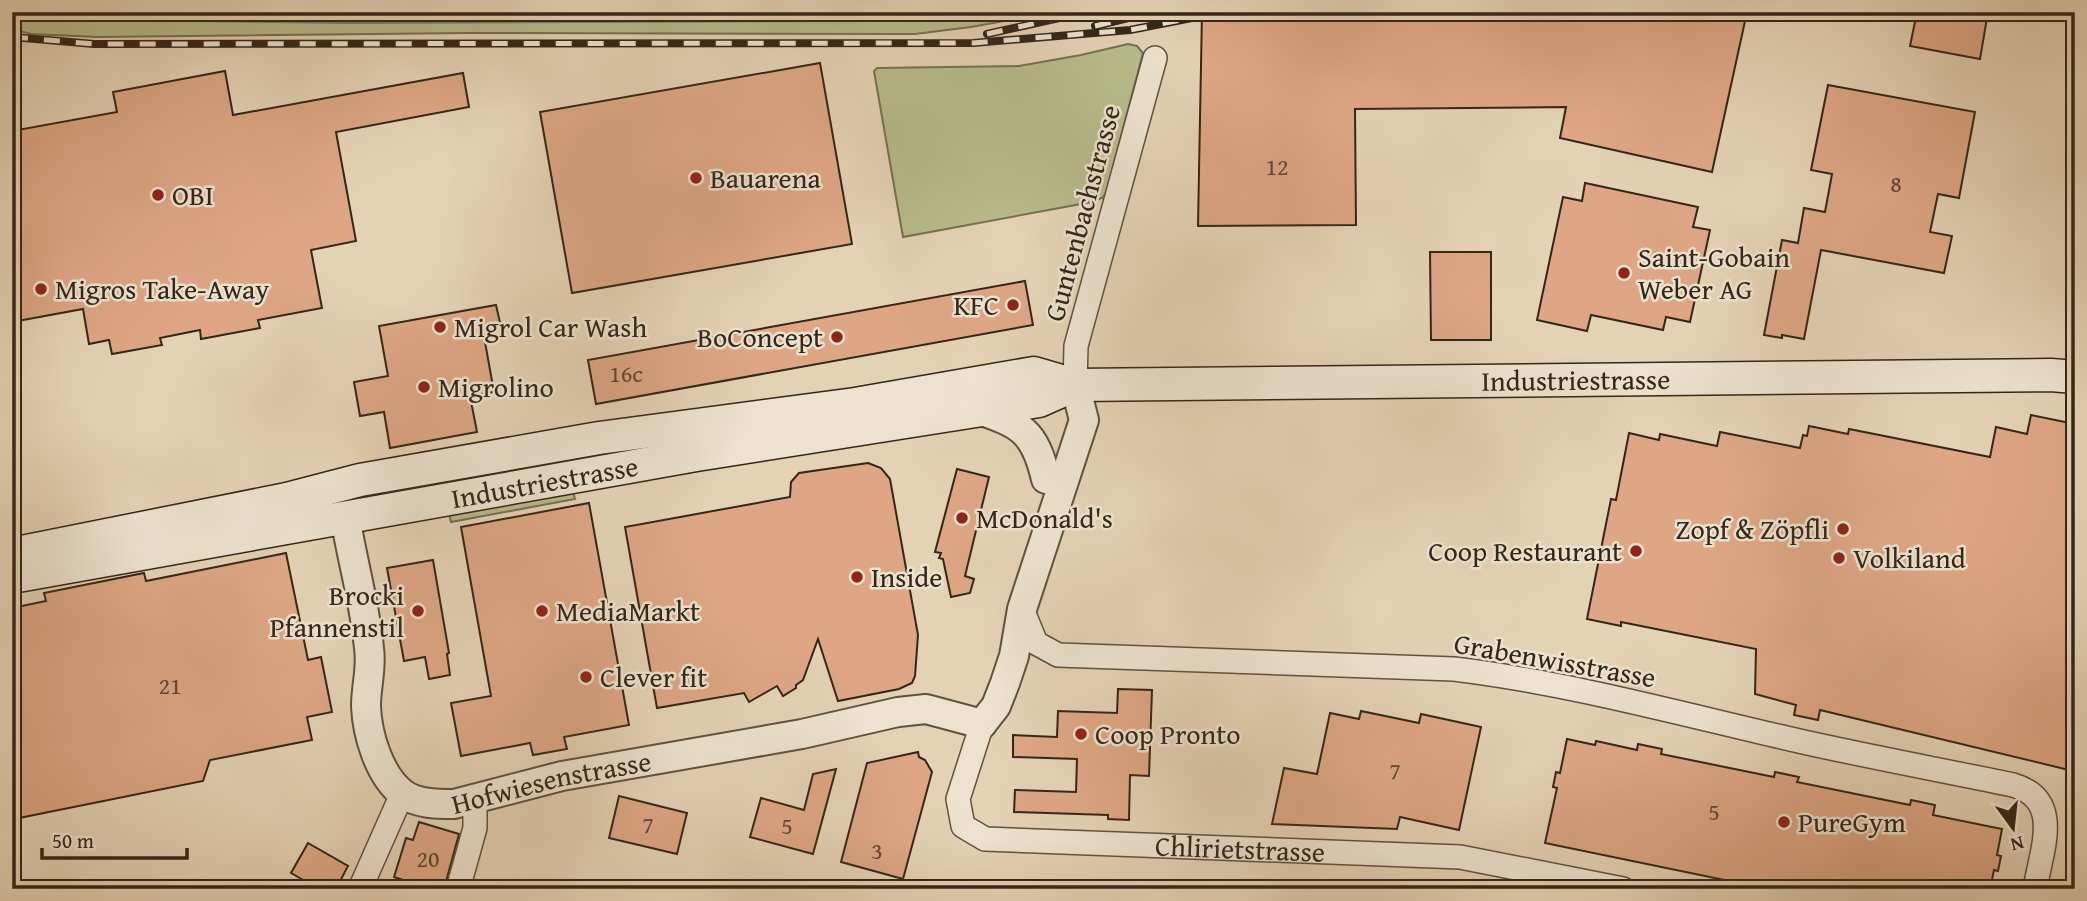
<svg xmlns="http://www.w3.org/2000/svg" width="2087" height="901" font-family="'Gentium Book Plus',serif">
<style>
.green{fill:#b7bb8b;stroke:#767052;stroke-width:2}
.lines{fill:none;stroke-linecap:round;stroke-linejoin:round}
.stream{stroke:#6e7d73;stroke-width:6}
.building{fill:#dea685;stroke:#342618;stroke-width:2}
.minor-casing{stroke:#60513f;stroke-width:26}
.tertiary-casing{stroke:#60513f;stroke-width:32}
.secondary-casing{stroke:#342618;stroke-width:35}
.minor{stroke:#ede2cf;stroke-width:23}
.tertiary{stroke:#ede2cf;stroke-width:28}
.secondary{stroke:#ede2cf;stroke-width:32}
.rail-casing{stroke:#342618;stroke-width:8}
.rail{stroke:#ede2cf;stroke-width:5;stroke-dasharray:16;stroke-linecap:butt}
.poi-dot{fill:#8f2418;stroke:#ede2cf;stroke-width:2.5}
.labels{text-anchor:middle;stroke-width:5;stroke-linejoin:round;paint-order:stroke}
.number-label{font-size:24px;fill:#5e4633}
.poi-label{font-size:28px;fill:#342618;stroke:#ede2cf;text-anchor:start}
.street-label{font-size:28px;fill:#342618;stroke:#ede2cf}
</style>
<rect width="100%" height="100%" fill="#e4d2b5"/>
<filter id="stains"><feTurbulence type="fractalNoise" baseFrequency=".00286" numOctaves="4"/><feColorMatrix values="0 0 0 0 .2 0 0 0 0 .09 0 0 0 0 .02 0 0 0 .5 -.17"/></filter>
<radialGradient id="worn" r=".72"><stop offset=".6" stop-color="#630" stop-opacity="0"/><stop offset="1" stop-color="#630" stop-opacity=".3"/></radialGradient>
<g class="green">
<path d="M12 12H1053L971 27 915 34 468 33 97 37 31 34 12 29Z"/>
<path d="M1128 44 1137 46 1143 53 1106 193 1102 198 1092 202 903 237 874 71 877 68 1019 66 1081 55Z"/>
<path d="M573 492 575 499 451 522 449 513C491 505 531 501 573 492Z"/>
</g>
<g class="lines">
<path class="stream" d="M17 12 46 17 349 21 834 19 970 17 1002 12"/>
</g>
<g class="building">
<path d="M1202 12H1747L1712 172 1560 138 1566 107 1355 109 1356 225 1198 226Z"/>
<path d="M1917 12H1988L1980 59 1910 46Z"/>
<path d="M820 63 852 244 572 293 540 112Z"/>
<path d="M225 71 233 115 463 73 469 107 336 132 356 241 311 250 322 308 258 320 260 328 201 339 200 330 160 338 162 345 112 354 109 340 89 344 83 309 12 322V131L117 112 113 92Z"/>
<path d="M1828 85 1975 112 1959 198 1938 194 1930 232 1952 236 1944 273 1821 250 1804 339 1782 335V338L1764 335 1782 240 1798 243 1804 208 1825 212 1832 174 1811 170Z"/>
<path d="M1585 183 1698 207 1693 227 1710 230 1690 322 1666 317 1663 330 1591 315 1587 331 1537 320 1563 197 1582 201Z"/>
<path d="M1430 252H1491V340H1431Z"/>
<path d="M1025 281 1033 325 596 404 588 360Z"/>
<path d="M496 305 501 327 483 331 494 392 470 396 477 432 390 448 384 412 360 416 354 382 388 376 379 326Z"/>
<path d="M2031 415 2075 424V743L2069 770 1820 710 1818 720 1794 715 1796 705 1755 694 1756 649 1621 622V626L1587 619 1611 499 1616 500 1629 433 1659 440 1660 434 1717 446 1720 432 1800 448 1803 435 1807 436 1809 426 1848 434 1849 429 1990 457 1996 427 2027 434Z"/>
<path d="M868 463 881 468 890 479 918 635 915 676 912 683 899 689 838 701 818 639 803 680 796 685V688L783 696 777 686 749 702 744 693 657 708 625 527 790 497 791 482 799 473Z"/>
<path d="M957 469 989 477 965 576 974 579 970 593 951 597 943 559 939 558 941 553 935 552Z"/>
<path d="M589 503 629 725 564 737 567 749 533 755 530 743 461 756 451 703 491 696 461 527Z"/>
<path d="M286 553 308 660 321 657 332 712 307 717 312 740 210 760 203 781 14 819 12 810V608L46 601 44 593 144 573 146 581Z"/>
<path d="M433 560 449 653 447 654 450 675 429 679 425 657 404 661 387 568Z"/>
<path d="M1118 689 1152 690 1149 776 1130 775 1129 820 1108 819V815L1014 812 1015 790 1076 792 1077 759 1013 757V735L1057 737 1058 711 1117 713Z"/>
<path d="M1361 711 1419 723 1421 714 1481 727 1459 830 1400 817 1397 829 1272 824 1284 768 1317 774 1330 713 1359 719Z"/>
<path d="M1567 739 1595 745 1596 741 1637 750 1638 744 1662 749 1661 754 1774 777 1775 772 1799 777 1797 782 1910 805 1911 800 1935 805 1933 815 2002 829 1997 855 2001 856 1998 871 1994 870 1990 889H1768L1545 843 1557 788 1553 787 1556 772 1560 773Z"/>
<path d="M918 752 919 757 925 760 932 772 903 879 841 862 867 763Z"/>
<path d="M836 769 813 854 750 837 761 798 804 810 813 774Z"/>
<path d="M619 796 687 813 677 854 609 838Z"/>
<path d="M419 822 459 834 444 889H430L394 877 406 838 413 840Z"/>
<path d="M308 843 348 866 336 889H319L291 873Z"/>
</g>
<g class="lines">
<defs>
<g id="minor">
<path d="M1075 385 1076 346 1155 58"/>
<path d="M1022 609 1036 643 1058 655 1454 669C1570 683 1685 715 1799 741 1870 757 1941 770 2013 785 2064 800 2041 850 2035 889"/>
<path id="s1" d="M982 724 958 799 963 826 985 839 1460 857 1623 889"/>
<path d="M360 889 402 794"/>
<path d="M458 889 475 828V799"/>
</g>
<g id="tertiary">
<path d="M976 409C1021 424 1035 431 1046 479"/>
<path id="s2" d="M345 516C352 560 365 604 369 648 372 668 366 686 366 706 367 734 379 775 402 793 416 804 437 804 454 804L562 776 802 734 898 712 926 709 982 724"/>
<path d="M982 724 996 706 1005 683 1014 656 1022 609 1084 420 1075 385"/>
</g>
<g id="secondary">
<path id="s3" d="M12 554 287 499 360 480 599 438 855 404 1034 373 1075 385 2051 375 2075 377"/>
<path id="s4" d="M12 577 696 455 1039 401 1075 385"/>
</g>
</defs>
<use href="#minor" class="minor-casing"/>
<use href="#tertiary" class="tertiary-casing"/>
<use href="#secondary" class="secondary-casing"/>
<use href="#minor" class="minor"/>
<use href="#tertiary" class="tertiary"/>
<use href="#secondary" class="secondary"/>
<defs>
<g id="rail">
<path d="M1095 26 1153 12"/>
<path d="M987 34 1086 12"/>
<path d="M12 37 94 44 973 43 1130 30 1202 16"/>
</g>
</defs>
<use href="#rail" class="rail-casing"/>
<use href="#rail" class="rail"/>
</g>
<g class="poi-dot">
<circle cx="696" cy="178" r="7"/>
<circle cx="158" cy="195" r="7"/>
<circle cx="1624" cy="273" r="7"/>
<circle cx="41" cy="289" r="7"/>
<circle cx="1013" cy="305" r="7"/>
<circle cx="440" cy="327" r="7"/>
<circle cx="837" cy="337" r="7"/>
<circle cx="424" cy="387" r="7"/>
<circle cx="962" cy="518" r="7"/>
<circle cx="1843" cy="529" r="7"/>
<circle cx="1636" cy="551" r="7"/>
<circle cx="1839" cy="558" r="7"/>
<circle cx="857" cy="577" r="7"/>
<circle cx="418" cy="611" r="7"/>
<circle cx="542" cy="611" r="7"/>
<circle cx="586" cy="677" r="7"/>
<circle cx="1081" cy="734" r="7"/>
<circle cx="1784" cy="822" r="7"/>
</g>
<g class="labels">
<g class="number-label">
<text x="1277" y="175">12</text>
<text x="1896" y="192">8</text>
<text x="626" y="382">16c</text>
<text x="170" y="694">21</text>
<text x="1395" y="779">7</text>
<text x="1714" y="820">5</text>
<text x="648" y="833">7</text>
<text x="787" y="834">5</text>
<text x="877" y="859">3</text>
<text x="428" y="867">20</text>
</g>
<g class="poi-label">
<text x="710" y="188">Bauarena</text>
<text x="172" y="205">OBI</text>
<text x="1638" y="267">Saint-Gobain<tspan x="1638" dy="32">Weber AG</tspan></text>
<text x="55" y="299">Migros Take-Away</text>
<text x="999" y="315" text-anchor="end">KFC</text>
<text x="454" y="337">Migrol Car Wash</text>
<text x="823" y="347" text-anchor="end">BoConcept</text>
<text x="438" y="397">Migrolino</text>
<text x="976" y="528">McDonald's</text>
<text x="1829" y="539" text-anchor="end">Zopf &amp; Zöpfli</text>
<text x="1622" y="561" text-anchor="end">Coop Restaurant</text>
<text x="1853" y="568">Volkiland</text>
<text x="871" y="587">Inside</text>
<text x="404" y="605" text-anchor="end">Brocki<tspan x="404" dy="32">Pfannenstil</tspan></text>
<text x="556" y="621">MediaMarkt</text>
<text x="600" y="687">Clever fit</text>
<text x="1095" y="744">Coop Pronto</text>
<text x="1798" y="832">PureGym</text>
</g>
<g class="street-label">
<text transform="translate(1082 213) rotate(-75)" y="10">Guntenbachstrasse</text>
<text dy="10" stroke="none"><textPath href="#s3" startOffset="1582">Industriestrasse</textPath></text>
<text dy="10" stroke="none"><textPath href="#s4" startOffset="541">Industriestrasse</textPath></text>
<text transform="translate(1555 660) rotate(10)" y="10">Grabenwisstrasse</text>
<text dy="10" stroke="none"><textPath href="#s2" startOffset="443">Hofwiesenstrasse</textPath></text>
<text dy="10" stroke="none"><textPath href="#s1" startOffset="387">Chlirietstrasse</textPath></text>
</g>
</g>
<rect width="2087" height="901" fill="none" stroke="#e4d2b5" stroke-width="42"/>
<rect x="14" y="14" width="2059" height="873" fill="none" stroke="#342618" stroke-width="3.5"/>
<rect x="21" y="21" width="2045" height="859" fill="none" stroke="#342618" stroke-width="2"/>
<g transform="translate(2013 828) rotate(165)" stroke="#ede2cf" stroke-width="5" paint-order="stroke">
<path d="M0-5L12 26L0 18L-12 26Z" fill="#342618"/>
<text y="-10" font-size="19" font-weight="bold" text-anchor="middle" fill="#342618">N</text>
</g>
<path d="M42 848v10h145v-10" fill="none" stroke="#342618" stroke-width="3.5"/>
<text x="52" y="848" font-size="21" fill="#342618" stroke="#ede2cf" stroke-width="5" paint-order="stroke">50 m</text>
<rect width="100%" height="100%" filter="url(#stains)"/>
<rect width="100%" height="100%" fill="url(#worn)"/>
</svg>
